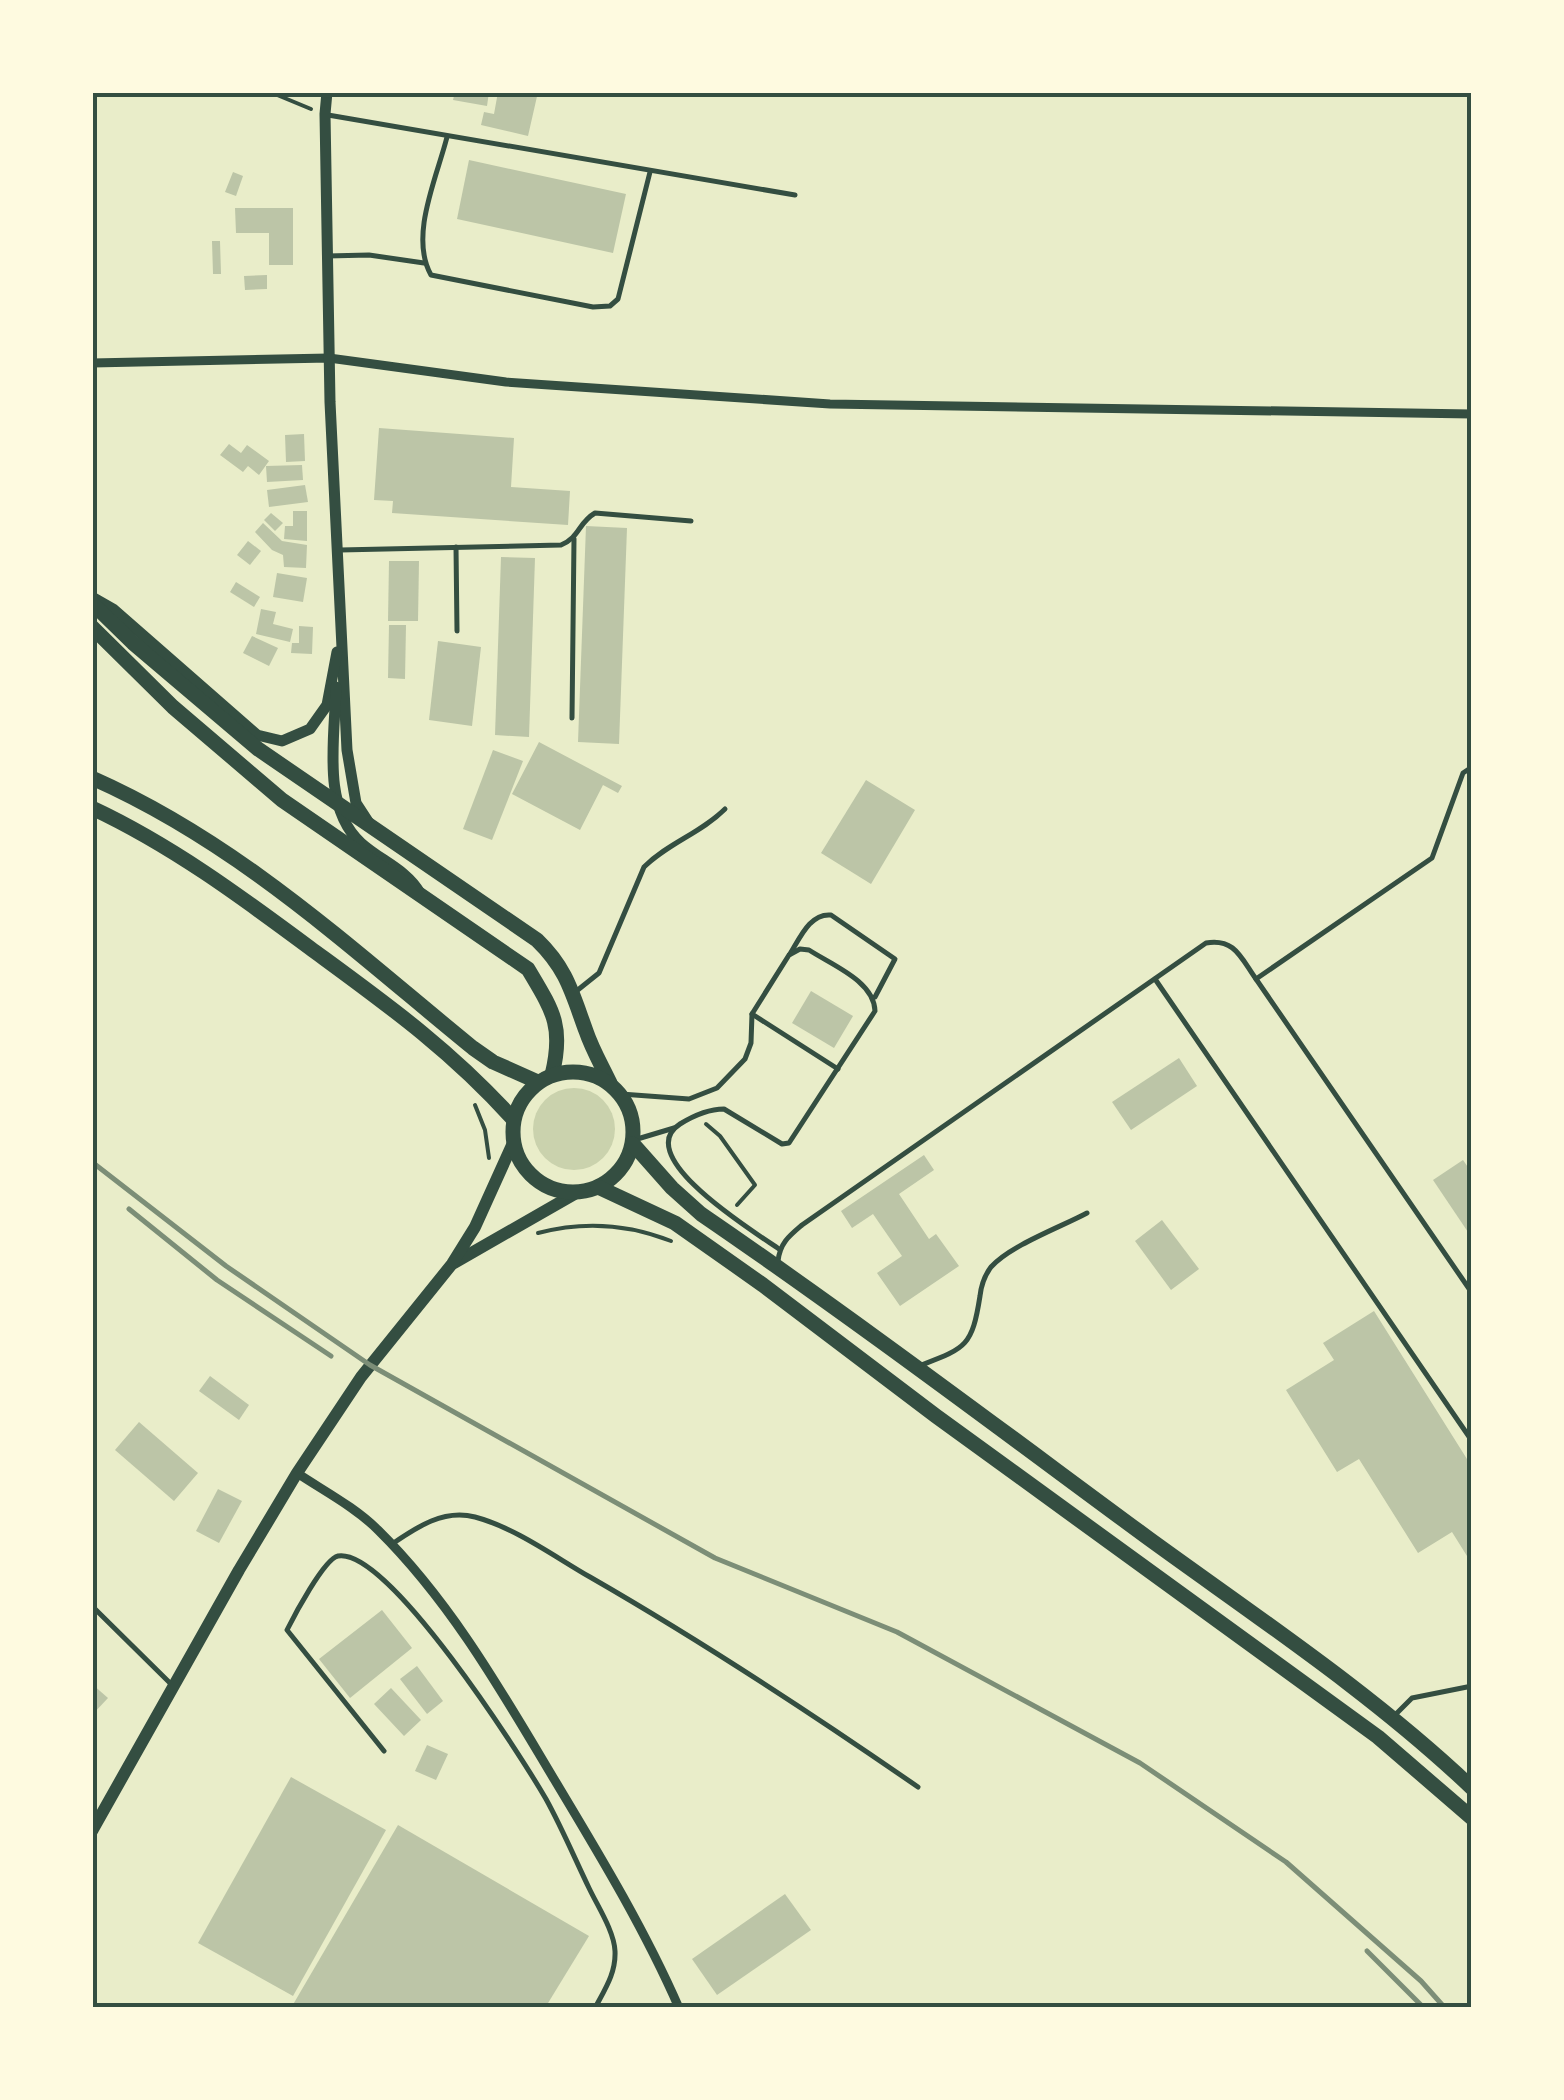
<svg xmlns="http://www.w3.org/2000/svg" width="1564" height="2100" font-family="'Public Sans',sans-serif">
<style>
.green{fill:#cad2ad}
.building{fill:#bcc5a7}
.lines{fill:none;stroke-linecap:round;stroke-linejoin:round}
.path{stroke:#344e41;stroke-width:4}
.service{stroke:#344e41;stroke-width:5}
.minor{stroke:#344e41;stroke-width:9}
.tertiary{stroke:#344e41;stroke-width:11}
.secondary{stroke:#344e41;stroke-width:12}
.primary{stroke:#344e41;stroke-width:15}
.trunk{stroke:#344e41;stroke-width:15}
.rail{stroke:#7c8e77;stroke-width:5}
.neatline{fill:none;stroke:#344e41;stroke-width:4}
</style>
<rect width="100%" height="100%" fill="#e9edc9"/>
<circle class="green" cx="574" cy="1129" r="41"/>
<g class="building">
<path d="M455 92H489L487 106 453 100Z"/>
<path d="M498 92H538L528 136 481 125 484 112 494 114Z"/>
<path d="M469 160 626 194 613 253 457 219Z"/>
<path d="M233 172 243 176 236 196 225 192Z"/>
<path d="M235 208H293V265H269V233H236Z"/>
<path d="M212 241H220L221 274H213Z"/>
<path d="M267 275V289L245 290 244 276Z"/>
<path d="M379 428 514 438 511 487 570 491 568 525 392 513 393 501 374 500Z"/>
<path d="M304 434 305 461 286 462 285 435Z"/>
<path d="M229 444 241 453 247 445 269 461 259 475 248 466 243 472 220 455Z"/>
<path d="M302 465 303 480 267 482 266 466Z"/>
<path d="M305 485 308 502 269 507 267 490Z"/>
<path d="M293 511H307V541L284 539 285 526H293Z"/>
<path d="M271 513 283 523 275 531 264 520Z"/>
<path d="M263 523 282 541 307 545 306 568 284 567 283 555 272 550 255 532Z"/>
<path d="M586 526 627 528 619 744 578 742Z"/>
<path d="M248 541 261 551 250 565 237 555Z"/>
<path d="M501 557 535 558 529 737 495 735Z"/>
<path d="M389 561H419L418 621H388Z"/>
<path d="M277 573 307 578 303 602 273 597Z"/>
<path d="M236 582 260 597 254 607 230 592Z"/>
<path d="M261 609 276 612 273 624 293 629 290 642 256 634Z"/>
<path d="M389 625H406L405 679 388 678Z"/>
<path d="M299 626 313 627 312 654 291 653 292 643H299Z"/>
<path d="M252 636 278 648 269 666 243 653Z"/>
<path d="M438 641 481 647 472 726 429 720Z"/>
<path d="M539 742 622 786 618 793 603 785 580 830 512 794Z"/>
<path d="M493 750 523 761 492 840 463 829Z"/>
<path d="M866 780 915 810 871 884 821 853Z"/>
<path d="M811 991 853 1016 834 1048 792 1023Z"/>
<path d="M1179 1058 1197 1086 1131 1130 1112 1102Z"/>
<path d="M924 1155 934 1170 899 1194 929 1239 936 1234 959 1266 900 1306 877 1273 902 1256 873 1214 852 1228 841 1211Z"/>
<path d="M1463 1160 1472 1173V1238L1433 1180Z"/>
<path d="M1162 1220 1199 1269 1171 1290 1135 1241Z"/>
<path d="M1374 1311 1472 1467V1564L1452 1532 1418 1553 1359 1459 1337 1472 1286 1390 1334 1360 1323 1343Z"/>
<path d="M210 1376 249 1405 239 1420 199 1391Z"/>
<path d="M139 1422 198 1473 174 1501 115 1450Z"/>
<path d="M218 1489 242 1501 219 1543 196 1531Z"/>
<path d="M382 1610 412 1648 350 1698 319 1659Z"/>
<path d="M417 1666 443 1701 427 1714 400 1679Z"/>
<path d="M92 1684 108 1698 92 1715Z"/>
<path d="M391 1688 421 1720 404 1736 374 1704Z"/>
<path d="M427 1745 448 1754 436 1780 415 1771Z"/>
<path d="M291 1777 386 1830 293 1996 198 1943Z"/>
<path d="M398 1825 589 1936 545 2008H291Z"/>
<path d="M785 1894 811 1930 717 1995 692 1959Z"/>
</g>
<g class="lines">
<g class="path">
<path d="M270 92 311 109"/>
<path d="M475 1105 485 1130 489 1158"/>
<path d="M706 1124 720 1136 755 1185 737 1205"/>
<path d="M538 1233C583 1221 628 1224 671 1241"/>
</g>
<g class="service">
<path d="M328 115 795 195"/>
<path d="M447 137C437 177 409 236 431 275L593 307 610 306 618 299 650 172"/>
<path d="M327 256 369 255 424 263"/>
<path d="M456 547 457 631"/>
<path d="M340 550 561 545C580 537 578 523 595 513L691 521"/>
<path d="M572 718 574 539"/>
<path d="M790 954C800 938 810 913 831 915L895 959 875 997"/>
<path d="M1155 979 1472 1441"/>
<path d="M1256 979 1432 858 1463 773 1472 767"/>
<path d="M574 993 599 973 644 867C668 843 701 833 725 809"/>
<path d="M752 1014 838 1069"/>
<path d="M621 1094 689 1099 717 1088 745 1059 751 1043 752 1014 789 955 800 949 809 950C832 965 874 981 875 1011L789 1143 782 1144 724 1109C708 1109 693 1116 680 1124 630 1156 756 1233 779 1249"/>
<path d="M634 1140 674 1128"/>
<path d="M778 1261C780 1243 789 1236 802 1225L1206 943C1235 938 1241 958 1256 979L1472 1293"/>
<path d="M919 1366C966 1348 972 1347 980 1296 981 1287 985 1275 991 1267 1011 1245 1061 1227 1087 1213"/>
<path d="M392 1544C417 1527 443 1509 475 1517 516 1528 555 1557 590 1577 703 1642 811 1713 918 1787"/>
<path d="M92 1606 172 1685"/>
<path d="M1394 1716 1412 1698 1472 1686"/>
<path d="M384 1751 287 1630C294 1616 324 1559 338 1556 388 1547 521 1756 546 1799 562 1828 575 1859 589 1888 598 1907 614 1931 615 1951 616 1973 605 1989 595 2008"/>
</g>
<g class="minor">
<path d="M92 363 329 358 506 382 830 404 1472 414"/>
<path d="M297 1473C324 1491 355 1507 378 1530 451 1602 502 1692 554 1779 599 1854 644 1928 679 2008"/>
</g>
<g class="tertiary">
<path d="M327 92 325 114 330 402 347 750 356 803 369 823"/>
<path d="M92 597 113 609 257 735 282 741 310 729 327 705 337 652"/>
<path d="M336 687C335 736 321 807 361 843 381 861 406 869 420 893"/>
</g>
<g class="secondary">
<path d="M454 1263 578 1192"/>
<path d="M92 1831 239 1570 297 1473 361 1377 452 1264 475 1227 513 1143"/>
</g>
<g class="primary">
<path d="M92 778C239 843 350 948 473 1048L493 1062 538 1082"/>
<path d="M92 808C171 845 240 896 310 948 385 1003 450 1049 513 1119"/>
</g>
<g class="trunk">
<path d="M92 603 133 643 258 749 537 940C567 969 572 993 586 1031 592 1049 602 1066 610 1083"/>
<path d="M92 627 173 707 282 800 528 969C553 1011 564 1026 552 1075"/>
<circle cx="573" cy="1132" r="60"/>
<path d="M633 1144 672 1188 701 1214C853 1318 1000 1429 1148 1538 1258 1618 1373 1694 1472 1788"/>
<path d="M598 1187 675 1223 763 1285 936 1416 1378 1737 1472 1818"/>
</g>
<g class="rail">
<path d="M92 1162 226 1266 370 1365 715 1558 897 1632 1140 1763 1286 1862 1421 1981 1445 2008"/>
<path d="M129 1209 217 1280 331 1356"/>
<path d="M1367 1951 1424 2008"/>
</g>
</g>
<rect width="1564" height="2100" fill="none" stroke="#fefae0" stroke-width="190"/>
<rect x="95" y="95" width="1374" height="1910" class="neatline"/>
</svg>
